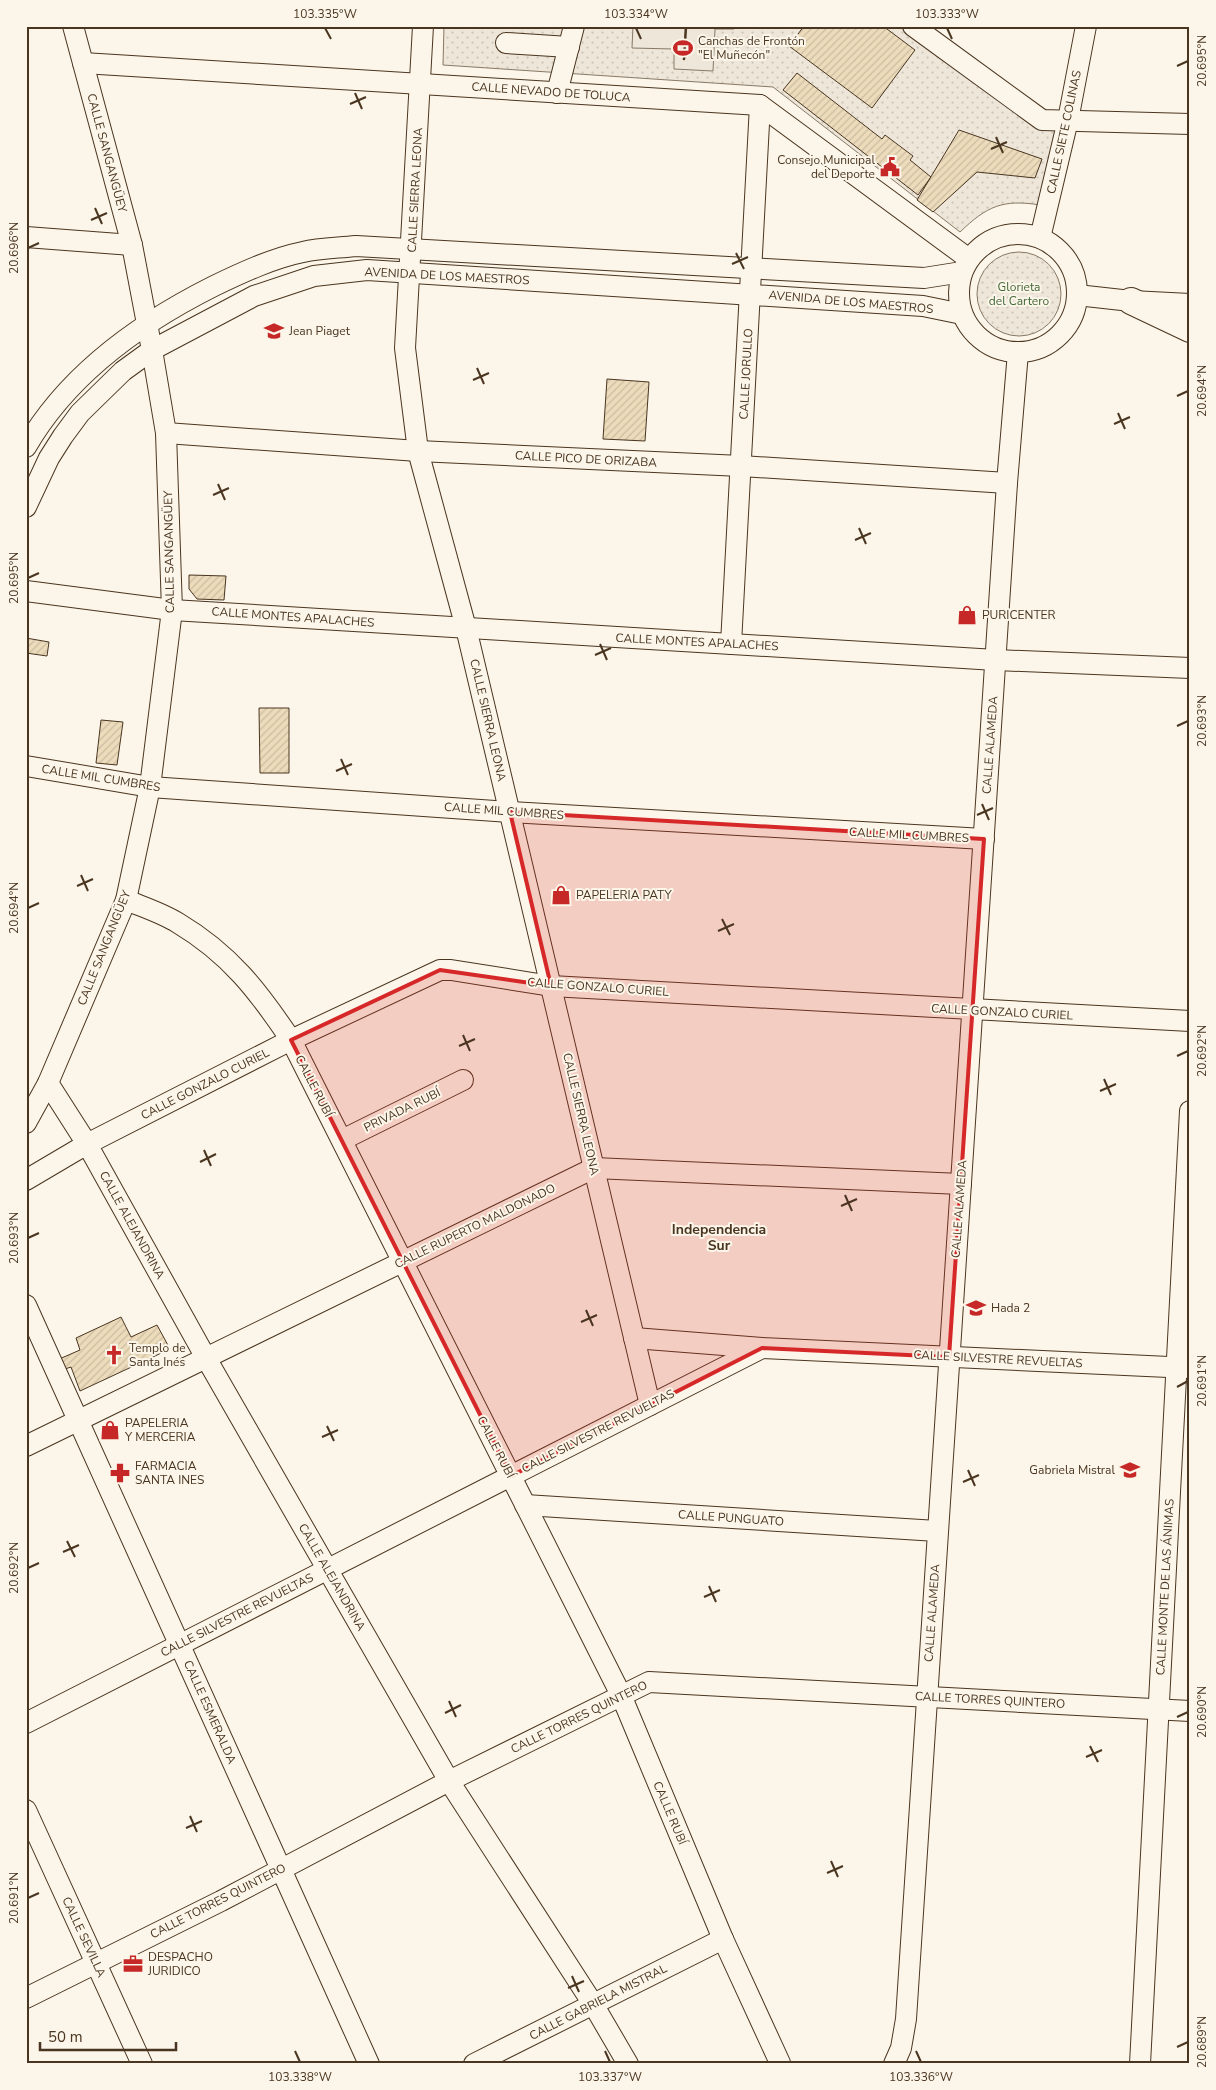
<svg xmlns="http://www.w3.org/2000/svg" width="1216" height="2090" font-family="'Nunito Sans',sans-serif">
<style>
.park{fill:url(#park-dots);stroke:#887966}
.pitch{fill:#ede6d9;stroke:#887966}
.building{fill:url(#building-hatch);stroke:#4a3520}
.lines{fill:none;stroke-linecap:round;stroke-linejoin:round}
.minor-casing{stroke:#4a3520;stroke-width:22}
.major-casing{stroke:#4a3520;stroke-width:28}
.minor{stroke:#fbf6e9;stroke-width:20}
.major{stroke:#fbf6e9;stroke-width:26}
.wall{stroke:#4a3520;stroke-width:2.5}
.marked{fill:#d62828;fill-opacity:0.2;stroke:#d62828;stroke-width:4;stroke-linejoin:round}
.ticks{fill:none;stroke:#4a3520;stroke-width:2}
.labels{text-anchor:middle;stroke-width:4;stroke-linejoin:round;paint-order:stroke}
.poi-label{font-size:12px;fill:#4a3520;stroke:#fbf6e9;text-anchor:start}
.street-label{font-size:12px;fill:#4a3520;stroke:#fbf6e9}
.park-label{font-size:12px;fill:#436837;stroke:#fbf6e9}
.neighbourhood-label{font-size:14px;font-weight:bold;fill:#4a3520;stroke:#fbf6e9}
.neatline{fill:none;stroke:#4a3520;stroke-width:2}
.ticks-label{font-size:12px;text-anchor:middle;fill:#4a3520}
</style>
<defs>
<pattern id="park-dots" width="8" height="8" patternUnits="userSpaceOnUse" patternTransform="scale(1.25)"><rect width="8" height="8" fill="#ede6d9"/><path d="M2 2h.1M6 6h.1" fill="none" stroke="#cdc6ba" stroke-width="1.8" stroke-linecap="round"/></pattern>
<pattern id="building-hatch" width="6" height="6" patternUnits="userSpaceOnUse" patternTransform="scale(1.25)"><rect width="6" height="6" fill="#ecdcbc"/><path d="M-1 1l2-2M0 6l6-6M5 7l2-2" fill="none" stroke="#ccbda1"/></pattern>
</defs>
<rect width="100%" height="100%" fill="#fbf6e9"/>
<g class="park">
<path d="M444 26H903L1042 127 1060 122 1040 205C1003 199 987 206 960 232L773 87 443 65Z"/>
<circle cx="1019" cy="294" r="42"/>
</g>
<path class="pitch" d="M633 26H734V29H715L713 71 674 69V49L632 48Z"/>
<g class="building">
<path d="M804 26H883L915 50 872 108 789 46Z"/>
<path d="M797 73 882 139 885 135 913 156 910 160 931 177 918 195 783 90Z"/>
<path d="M959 130 1042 159 1035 178 977 172 933 212 917 200Z"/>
<path d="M607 379 649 382 645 441 603 439Z"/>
<path d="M189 575 226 576 224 600 197 599 189 589Z"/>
<path d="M26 638 49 642 47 656 26 653Z"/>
<path d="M259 708H289V773H260Z"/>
<path d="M101 720 123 722 117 765 96 763Z"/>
<path d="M121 1317 131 1337 157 1325 170 1349 80 1391 71 1367 62 1370 57 1360 80 1350 76 1338Z"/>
</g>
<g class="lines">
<defs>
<g id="minor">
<path d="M423 26 405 348 418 451 466 628 650 1405"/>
<path d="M913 26 1042 120 1190 124"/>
<path d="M506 43 569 47"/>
<path d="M83 63 760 105 969 259"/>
<path d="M557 93 574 26"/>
<circle cx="1018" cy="293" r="59"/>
<path d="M26 237 132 245"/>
<path d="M1040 238 1068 120 1086 26"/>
<path d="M1077 295 1131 301 1190 304"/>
<path d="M166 433 418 451 741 466 1007 483"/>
<path d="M26 447C68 374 140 323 214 286 241 273 273 258 303 252 320 248 339 248 356 246L924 278 962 272"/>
<path d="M26 507 49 458 63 436 80 413 123 371 152 350 254 296 314 276 367 270 923 306 962 314"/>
<path d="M26 591 172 610 996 660 1190 668"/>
<path d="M731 644 760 105"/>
<path d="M26 766 150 787 510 812 984 839"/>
<path d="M126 900C143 907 162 913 178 923 230 954 258 991 291 1040L621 1695 723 1939 780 2063"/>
<path d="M48 1083 87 1144 206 1358 449 1781 593 2004 628 2064"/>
<path d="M26 1123 48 1083 126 900 150 787 172 610 166 433 152 350 132 245 73 26"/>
<path d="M342 1140 463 1080"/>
<path d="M26 1180 87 1144 291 1040 440 970H451L551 986 1190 1021"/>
<path d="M26 1305 369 2064"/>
<path d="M634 1338 762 1348 1190 1368"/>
<path d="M26 1446 594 1168 961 1184"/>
<path d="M525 1505 937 1531"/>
<path d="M26 1723 762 1348"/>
<path d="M26 1810 142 2064"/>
<path d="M26 1998 221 1901 449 1781 649 1682 1190 1711"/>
<path d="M474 2064 723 1939"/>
<path d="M894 2064 901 2048 906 2019 1007 483 1018 352"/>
<path d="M1140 2064 1190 1111"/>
</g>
<path id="major" d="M1131 301 1190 329"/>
</defs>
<use href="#minor" class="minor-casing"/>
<use href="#major" class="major-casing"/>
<use href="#minor" class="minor"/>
<use href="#major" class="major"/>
<g class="wall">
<path d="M702 26 724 27"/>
<path d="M684 59 686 26"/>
</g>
</g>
<path class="marked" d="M510 812 984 839 949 1357 762 1348 511 1476 291 1040 440 970 551 986Z"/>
<path class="ticks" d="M325 28 331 39M636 28 641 39M947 28 952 39M1177 66 1188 61M355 93 362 109M350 104 366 97M996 137 1003 153M991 149 1007 142M95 208 102 224M91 220 107 213M28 248 39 243M736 253 744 269M732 264 748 257M477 368 484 384M473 380 489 373M1177 396 1188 391M1118 413 1125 429M1114 424 1130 417M218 484 225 500M213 495 229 488M859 528 866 544M855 540 871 533M28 578 39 573M600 644 607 660M595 655 611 648M1177 726 1188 721M341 759 348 775M336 771 352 764M982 804 989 820M977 815 993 808M81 875 88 891M77 886 93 879M28 908 39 903M722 919 730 935M718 931 734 924M463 1035 470 1051M459 1046 475 1039M1177 1056 1188 1051M1104 1079 1111 1095M1100 1091 1116 1084M204 1150 211 1166M200 1162 216 1154M845 1195 852 1211M841 1206 857 1199M28 1238 39 1233M586 1310 593 1326M581 1322 597 1315M1177 1387 1188 1381M327 1426 334 1441M322 1437 338 1430M968 1470 975 1486M963 1482 979 1475M67 1541 75 1557M63 1552 79 1545M28 1568 39 1563M709 1586 716 1602M704 1597 720 1590M449 1701 456 1717M445 1713 461 1705M1177 1717 1188 1712M1090 1746 1098 1762M1086 1757 1102 1750M190 1816 197 1832M186 1828 202 1821M831 1861 838 1877M827 1873 843 1866M28 1898 39 1893M572 1976 579 1992M568 1988 584 1981M1177 2047 1188 2042M295 2051 300 2062M605 2051 610 2062M916 2051 921 2062"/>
<defs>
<symbol id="stadium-bare" viewBox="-9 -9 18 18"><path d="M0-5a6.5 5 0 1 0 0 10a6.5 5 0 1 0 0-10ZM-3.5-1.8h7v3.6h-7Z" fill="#c62828" stroke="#fbf6e9" stroke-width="2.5" paint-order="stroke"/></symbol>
<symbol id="civic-bare" viewBox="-9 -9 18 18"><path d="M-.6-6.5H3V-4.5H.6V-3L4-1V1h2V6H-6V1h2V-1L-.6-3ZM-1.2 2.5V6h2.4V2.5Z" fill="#c62828" stroke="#fbf6e9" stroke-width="2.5" paint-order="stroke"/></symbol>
<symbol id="school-bare" viewBox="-9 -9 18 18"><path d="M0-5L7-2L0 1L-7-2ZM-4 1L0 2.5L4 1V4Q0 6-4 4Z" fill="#c62828" stroke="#fbf6e9" stroke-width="2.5" paint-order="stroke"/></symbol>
<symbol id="shop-bare" viewBox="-9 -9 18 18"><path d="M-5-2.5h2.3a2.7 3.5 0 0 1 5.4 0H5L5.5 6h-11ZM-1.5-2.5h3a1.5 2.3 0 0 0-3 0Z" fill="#c62828" stroke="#fbf6e9" stroke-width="2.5" paint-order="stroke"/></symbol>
<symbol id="church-bare" viewBox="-9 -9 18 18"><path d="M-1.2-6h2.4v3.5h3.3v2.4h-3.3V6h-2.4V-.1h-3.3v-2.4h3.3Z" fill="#c62828" stroke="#fbf6e9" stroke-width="2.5" paint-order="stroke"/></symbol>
<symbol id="pharmacy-bare" viewBox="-9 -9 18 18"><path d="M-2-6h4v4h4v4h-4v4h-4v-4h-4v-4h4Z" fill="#c62828" stroke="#fbf6e9" stroke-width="2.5" paint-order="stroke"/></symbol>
<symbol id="office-bare" viewBox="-9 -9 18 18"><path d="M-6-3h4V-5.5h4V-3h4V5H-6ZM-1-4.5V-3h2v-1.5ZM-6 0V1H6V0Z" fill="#c62828" stroke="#fbf6e9" stroke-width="2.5" paint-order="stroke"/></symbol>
</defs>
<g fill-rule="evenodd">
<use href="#stadium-bare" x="669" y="34" width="28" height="28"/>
<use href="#civic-bare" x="876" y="153" width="28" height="28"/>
<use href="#school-bare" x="260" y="317" width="28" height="28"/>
<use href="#shop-bare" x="953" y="601" width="28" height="28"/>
<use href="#shop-bare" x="547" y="881" width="28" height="28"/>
<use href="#school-bare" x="962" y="1294" width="28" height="28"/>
<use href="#church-bare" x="100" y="1341" width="28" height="28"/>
<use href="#shop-bare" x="96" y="1416" width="28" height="28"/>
<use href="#school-bare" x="1116" y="1456" width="28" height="28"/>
<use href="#pharmacy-bare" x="106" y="1459" width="28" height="28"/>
<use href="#office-bare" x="119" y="1950" width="28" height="28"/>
</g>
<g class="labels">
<g class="poi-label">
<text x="698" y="45">Canchas de Frontón<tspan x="698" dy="14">"El Muñecón"</tspan></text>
<text x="875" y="164" text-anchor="end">Consejo Municipal<tspan x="875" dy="14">del Deporte</tspan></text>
<text x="289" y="335">Jean Piaget</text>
<text x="982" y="619">PURICENTER</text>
<text x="576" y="899">PAPELERIA PATY</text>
<text x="991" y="1312">Hada 2</text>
<text x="129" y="1352">Templo de<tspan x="129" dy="14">Santa Inés</tspan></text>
<text x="125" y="1427">PAPELERIA<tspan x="125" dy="14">Y MERCERIA</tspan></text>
<text x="135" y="1470">FARMACIA<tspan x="135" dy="14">SANTA INES</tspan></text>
<text x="1115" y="1474" text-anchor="end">Gabriela Mistral</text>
<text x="148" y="1961">DESPACHO<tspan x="148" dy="14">JURIDICO</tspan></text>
</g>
<g class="street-label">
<text transform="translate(551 92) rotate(4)" y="4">CALLE NEVADO DE TOLUCA</text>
<text transform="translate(1064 132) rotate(-78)" y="4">CALLE SIETE COLINAS</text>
<text transform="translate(107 153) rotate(75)" y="4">CALLE SANGANGÜEY</text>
<text transform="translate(415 190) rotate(-87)" y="4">CALLE SIERRA LEONA</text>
<text transform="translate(447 276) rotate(3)" y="4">AVENIDA DE LOS MAESTROS</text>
<text transform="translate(851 302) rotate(5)" y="4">AVENIDA DE LOS MAESTROS</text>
<text transform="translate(746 374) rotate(-87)" y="4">CALLE JORULLO</text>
<text transform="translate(586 459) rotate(3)" y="4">CALLE PICO DE ORIZABA</text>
<text transform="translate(169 552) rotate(-91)" y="4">CALLE SANGANGÜEY</text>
<text transform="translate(293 617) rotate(4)" y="4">CALLE MONTES APALACHES</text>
<text transform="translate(697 642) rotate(3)" y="4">CALLE MONTES APALACHES</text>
<text transform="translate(488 720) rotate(77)" y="4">CALLE SIERRA LEONA</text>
<text transform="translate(990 745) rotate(-86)" y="4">CALLE ALAMEDA</text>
<text transform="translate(101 778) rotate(9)" y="4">CALLE MIL CUMBRES</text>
<text transform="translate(504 811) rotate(4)" y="4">CALLE MIL CUMBRES</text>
<text transform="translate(909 835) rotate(3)" y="4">CALLE MIL CUMBRES</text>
<text transform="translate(104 948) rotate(-68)" y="4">CALLE SANGANGÜEY</text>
<text transform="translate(598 987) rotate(4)" y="4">CALLE GONZALO CURIEL</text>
<text transform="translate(1002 1012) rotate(3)" y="4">CALLE GONZALO CURIEL</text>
<text transform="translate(205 1084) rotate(-27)" y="4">CALLE GONZALO CURIEL</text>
<text transform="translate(314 1086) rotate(63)" y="4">CALLE RUBÍ</text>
<text transform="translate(402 1110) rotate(-26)" y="4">PRIVADA RUBÍ</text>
<text transform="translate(581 1114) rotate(77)" y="4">CALLE SIERRA LEONA</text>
<text transform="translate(959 1209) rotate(-86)" y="4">CALLE ALAMEDA</text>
<text transform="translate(132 1225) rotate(61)" y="4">CALLE ALEJANDRINA</text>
<text transform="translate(475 1226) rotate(-26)" y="4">CALLE RUPERTO MALDONADO</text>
<text transform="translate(998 1359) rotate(3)" y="4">CALLE SILVESTRE REVUELTAS</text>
<text transform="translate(598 1431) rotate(-27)" y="4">CALLE SILVESTRE REVUELTAS</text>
<text transform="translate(496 1447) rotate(63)" y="4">CALLE RUBÍ</text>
<text transform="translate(731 1518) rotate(4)" y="4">CALLE PUNGUATO</text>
<text transform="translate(332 1577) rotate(60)" y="4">CALLE ALEJANDRINA</text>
<text transform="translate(1165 1587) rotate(-87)" y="4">CALLE MONTE DE LAS ÁNIMAS</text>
<text transform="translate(932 1613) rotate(-86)" y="4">CALLE ALAMEDA</text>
<text transform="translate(237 1615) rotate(-27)" y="4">CALLE SILVESTRE REVUELTAS</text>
<text transform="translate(990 1700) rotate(3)" y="4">CALLE TORRES QUINTERO</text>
<text transform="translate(210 1712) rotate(66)" y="4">CALLE ESMERALDA</text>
<text transform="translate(579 1717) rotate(-26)" y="4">CALLE TORRES QUINTERO</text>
<text transform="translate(670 1813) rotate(67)" y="4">CALLE RUBÍ</text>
<text transform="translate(218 1901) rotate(-27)" y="4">CALLE TORRES QUINTERO</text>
<text transform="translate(84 1937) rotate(65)" y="4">CALLE SEVILLA</text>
<text transform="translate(598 2002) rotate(-27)" y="4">CALLE GABRIELA MISTRAL</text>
</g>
<g class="park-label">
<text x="1019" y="291">Glorieta<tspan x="1019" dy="14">del Cartero</tspan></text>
</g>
<g class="neighbourhood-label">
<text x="719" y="1234">Independencia<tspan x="719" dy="16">Sur</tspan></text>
</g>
</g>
<rect width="1216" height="2090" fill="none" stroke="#fbf6e9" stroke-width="55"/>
<path d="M40 2042v8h136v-8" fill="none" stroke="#4a3520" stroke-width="2.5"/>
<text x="48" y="2042" font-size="15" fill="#4a3520" stroke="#fbf6e9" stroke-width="4" paint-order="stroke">50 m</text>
<rect x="28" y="28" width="1160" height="2034" class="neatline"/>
<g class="ticks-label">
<text x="325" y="18">103.335°W</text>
<text x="636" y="18">103.334°W</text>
<text x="947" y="18">103.333°W</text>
<text transform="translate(1202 61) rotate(-90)" y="4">20.695°N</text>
<text transform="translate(14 248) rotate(-90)" y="4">20.696°N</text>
<text transform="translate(1202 391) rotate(-90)" y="4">20.694°N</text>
<text transform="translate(14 578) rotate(-90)" y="4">20.695°N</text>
<text transform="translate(1202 721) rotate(-90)" y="4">20.693°N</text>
<text transform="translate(14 908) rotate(-90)" y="4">20.694°N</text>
<text transform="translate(1202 1051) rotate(-90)" y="4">20.692°N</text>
<text transform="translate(14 1238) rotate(-90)" y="4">20.693°N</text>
<text transform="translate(1202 1381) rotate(-90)" y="4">20.691°N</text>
<text transform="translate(14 1568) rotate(-90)" y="4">20.692°N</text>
<text transform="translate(1202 1712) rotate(-90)" y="4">20.690°N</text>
<text transform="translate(14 1898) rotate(-90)" y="4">20.691°N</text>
<text transform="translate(1202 2042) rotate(-90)" y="4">20.689°N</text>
<text x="300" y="2081">103.338°W</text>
<text x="610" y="2081">103.337°W</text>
<text x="921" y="2081">103.336°W</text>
</g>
</svg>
